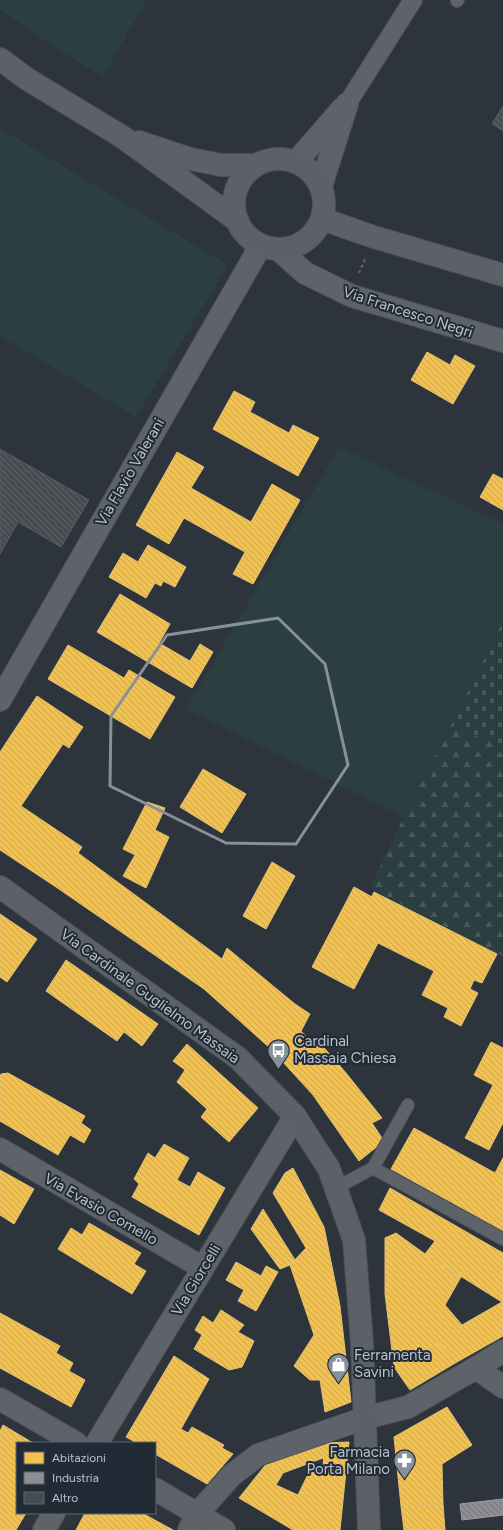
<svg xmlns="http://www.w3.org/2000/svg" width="503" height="1530" font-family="Figtree,sans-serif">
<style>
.grass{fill:#2b3f41}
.forest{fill:url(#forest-firs)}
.cemetery{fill:url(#cemetery-stones)}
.homes{fill:url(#homes-back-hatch);stroke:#e1c174}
.industry{fill:url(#industry-back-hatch);stroke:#9a9da3}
.building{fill:url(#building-back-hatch);stroke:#565c63}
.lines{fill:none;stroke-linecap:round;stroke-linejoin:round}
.service-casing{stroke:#4c5056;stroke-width:14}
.pedestrian-casing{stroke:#4c5056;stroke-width:20}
.minor-casing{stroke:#4c5056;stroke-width:24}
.tertiary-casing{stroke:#4c5056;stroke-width:24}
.secondary-casing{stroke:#4c5056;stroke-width:24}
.path{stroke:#5b6166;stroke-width:2.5;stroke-dasharray:3 3;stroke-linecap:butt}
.service{stroke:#5e6269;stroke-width:12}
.pedestrian{stroke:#5e6269;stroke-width:18}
.minor{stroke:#5e6269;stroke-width:22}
.tertiary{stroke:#5e6269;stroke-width:22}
.secondary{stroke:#5c6168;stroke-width:22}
.marked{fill:none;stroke:#889099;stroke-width:3;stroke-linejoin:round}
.labels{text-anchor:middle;stroke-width:4;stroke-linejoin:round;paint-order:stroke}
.street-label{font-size:15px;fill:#b9c1cb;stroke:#212b36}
.poi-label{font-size:15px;fill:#b9c1cb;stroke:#212b36;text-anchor:start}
</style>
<defs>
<pattern id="forest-firs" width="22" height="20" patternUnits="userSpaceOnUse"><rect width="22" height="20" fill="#2b3f41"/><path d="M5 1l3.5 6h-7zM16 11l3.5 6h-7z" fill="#48595b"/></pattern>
<pattern id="cemetery-stones" width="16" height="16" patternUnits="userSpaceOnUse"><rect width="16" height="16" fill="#2b3f41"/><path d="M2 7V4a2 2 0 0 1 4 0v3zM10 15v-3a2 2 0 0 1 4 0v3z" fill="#48595b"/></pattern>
<pattern id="homes-back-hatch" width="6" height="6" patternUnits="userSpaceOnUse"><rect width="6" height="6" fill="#f2c14e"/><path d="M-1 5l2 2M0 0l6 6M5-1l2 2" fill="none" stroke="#cda64b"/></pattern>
<pattern id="industry-back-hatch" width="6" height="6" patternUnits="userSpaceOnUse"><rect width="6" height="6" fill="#8d8d92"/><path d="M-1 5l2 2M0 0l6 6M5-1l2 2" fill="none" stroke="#747478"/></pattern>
<pattern id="building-back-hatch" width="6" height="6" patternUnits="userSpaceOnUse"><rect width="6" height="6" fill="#464c51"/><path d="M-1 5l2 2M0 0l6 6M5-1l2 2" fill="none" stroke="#5f6469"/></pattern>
</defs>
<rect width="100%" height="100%" fill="#2e343b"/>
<g class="grass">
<path d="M0 0H146L103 77 43 40 0 9Z"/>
<path d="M0 128 228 265 136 417 0 336Z"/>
<path d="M339 447 503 524V621L404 817 186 709Z"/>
</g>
<path class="forest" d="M450 727 503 745V956L370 888 404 816Z"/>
<path class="cemetery" d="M503 621V745L450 727Z"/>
<g class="homes">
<path d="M427 352 450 365 455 355 475 366 453 404 411 380Z"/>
<path d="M234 391 255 402 250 412 289 433 293 425 319 438 298 476 213 429Z"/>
<path d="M177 452 204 467 191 488 251 522 272 484 300 500 253 584 233 574 245 552 184 518 169 544 136 525Z"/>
<path d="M493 474 503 479V510L480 497Z"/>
<path d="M148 545 186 567 175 587 163 581 161 586 155 583 146 598 109 577 123 553 138 562Z"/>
<path d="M120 594 170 624 159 643 190 661 200 644 213 652 192 688 97 632Z"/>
<path d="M68 645 124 678 129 670 175 697 150 739 48 679Z"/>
<path d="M37 696 83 727 69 748 63 744 21 806 82 847 56 887 0 850V752Z"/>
<path d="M203 769 246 794 222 833 180 807Z"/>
<path d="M147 802 165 808 155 830 169 837 146 888 123 876 135 855 123 849Z"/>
<path d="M78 853 222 959 204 989 56 887Z"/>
<path d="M272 862 295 876 266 929 243 916Z"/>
<path d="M354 887 372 897 331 977 312 967Z"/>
<path d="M374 892 497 954 482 983 474 980 470 989 478 993 461 1026 444 1017 448 1008 422 995 434 971 378 943 354 989 331 977Z"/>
<path d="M0 914 37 939 7 982 0 977Z"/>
<path d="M227 948 295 1004 271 1049 204 989 222 959Z"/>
<path d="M66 960 158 1024 142 1046 124 1032 117 1041 46 991Z"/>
<path d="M295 1004 310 1014 301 1031 314 1046 319 1042 346 1073 382 1118 372 1123 384 1141 359 1161 313 1095 271 1049Z"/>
<path d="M491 1042 503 1048V1123L489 1150 465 1138 493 1085 474 1075Z"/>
<path d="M187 1044 258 1108 229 1142 201 1117 207 1109 177 1082 185 1070 173 1061Z"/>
<path d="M8 1073 85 1116 81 1123 91 1130 84 1143 70 1135 58 1155 0 1121V1077L1 1074Z"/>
<path d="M414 1128 495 1173 503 1158V1231L391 1169Z"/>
<path d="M164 1144 189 1158 177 1180 190 1187 198 1172 225 1188 199 1235 132 1197 139 1184 134 1179 148 1153 155 1158Z"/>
<path d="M293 1168 324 1227 340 1306 351 1402 325 1412 320 1380H310L294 1366 314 1335 290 1265 306 1248 273 1193 285 1173Z"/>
<path d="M0 1170 34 1189 14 1224 0 1215Z"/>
<path d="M390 1188 503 1253V1336L457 1362 437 1343 462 1325 502 1302 425 1254 435 1241 379 1210Z"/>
<path d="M263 1209 295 1260 290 1265 280 1269 251 1229Z"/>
<path d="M89 1223 141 1253 134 1264 146 1271 132 1294 58 1249 71 1228 82 1235Z"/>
<path d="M396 1233 425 1254 461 1277 445 1305 462 1325 437 1343 457 1362 410 1390 394 1367 385 1294V1238Z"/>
<path d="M236 1262 261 1276 266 1266 278 1272 256 1311 238 1301 244 1290 226 1280Z"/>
<path d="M221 1310 244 1325 238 1332 254 1341 242 1367 229 1370 194 1349 202 1335 195 1330 203 1316 213 1323Z"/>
<path d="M0 1313 60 1346 56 1353 73 1363 69 1371 85 1380 71 1407 0 1368Z"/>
<path d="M174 1356 209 1379 181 1429 188 1433 192 1427 224 1445 222 1448 233 1454 207 1484 155 1454V1443H137L126 1437Z"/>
<path d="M447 1407 472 1445 442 1464 443 1504 401 1506 394 1437Z"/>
<path d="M3 1425 33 1443H17V1513H26L16 1530H0V1431Z"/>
<path d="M349 1442 340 1530H293L239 1498 267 1463 283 1473 276 1485 298 1495 311 1468 323 1472 324 1443Z"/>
<path d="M324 1443 323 1458 283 1473 267 1463Z"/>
<path d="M443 1504 445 1530H404L401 1506Z"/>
<path d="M85 1513H111L101 1530H76Z"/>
<path d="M111 1513H142L173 1530H101Z"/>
</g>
<path class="industry" d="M503 1499V1515L462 1520 460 1504Z"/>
<g class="building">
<path d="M503 106V131L492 124Z"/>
<path d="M0 449 89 500 61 547 18 522 0 554Z"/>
</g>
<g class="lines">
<defs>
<g id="service">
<path d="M457 1 458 0"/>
<path d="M373 1168 503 1239"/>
<path d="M336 1188 373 1168 408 1105"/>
</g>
<path id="pedestrian" d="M347 104 413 0"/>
<g id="minor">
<path d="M296 162 342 109"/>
<path d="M321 186 347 104"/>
<path d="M278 249 305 273 352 296 503 341"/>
<path d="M0 1149 203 1268"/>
<path d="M476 1368 503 1387"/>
<path d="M97 1443 295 1116"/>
<path d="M44 1530 54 1513"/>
<path d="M189 1530 197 1514 232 1475 258 1455 365 1418 408 1407 476 1368 503 1351"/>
</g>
<g id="tertiary">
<path d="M0 700 261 245"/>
<path d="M0 1399 76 1443"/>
<path d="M155 1489 224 1530"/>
</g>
<g id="secondary">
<path d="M0 59 27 79 121 136 238 221"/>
<path d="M139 142 190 159 221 165H256"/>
<circle cx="279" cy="204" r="45"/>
<path d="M322 219 374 237 503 275"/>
<path d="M0 887 238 1058 295 1116 329 1169 354 1240 362 1343 369 1530"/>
</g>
</defs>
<use href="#service" class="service-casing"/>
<use href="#pedestrian" class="pedestrian-casing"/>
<use href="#minor" class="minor-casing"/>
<use href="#tertiary" class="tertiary-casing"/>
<use href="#secondary" class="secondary-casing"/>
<path class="path" d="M359 273 365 259"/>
<use href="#service" class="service"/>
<use href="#pedestrian" class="pedestrian"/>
<use href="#minor" class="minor"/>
<use href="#tertiary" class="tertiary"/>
<use href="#secondary" class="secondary"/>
</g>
<path class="marked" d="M278 618 325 664 348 765 296 844 226 843 110 786 111 716 167 635Z"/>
<defs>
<symbol id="bus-pin" viewBox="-11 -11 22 30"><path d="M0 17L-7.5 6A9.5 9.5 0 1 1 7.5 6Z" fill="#889099" stroke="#212b36"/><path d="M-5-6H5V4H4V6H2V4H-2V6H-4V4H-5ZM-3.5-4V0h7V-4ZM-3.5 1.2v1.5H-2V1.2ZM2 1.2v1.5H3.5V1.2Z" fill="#fff"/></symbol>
<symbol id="shop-pin" viewBox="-11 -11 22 30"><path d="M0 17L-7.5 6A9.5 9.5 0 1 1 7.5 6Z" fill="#889099" stroke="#212b36"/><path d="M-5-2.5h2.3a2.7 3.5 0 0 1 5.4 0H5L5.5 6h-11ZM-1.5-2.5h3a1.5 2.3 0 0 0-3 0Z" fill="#fff"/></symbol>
<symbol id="pharmacy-pin" viewBox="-11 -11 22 30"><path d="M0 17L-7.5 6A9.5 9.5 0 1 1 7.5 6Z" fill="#889099" stroke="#212b36"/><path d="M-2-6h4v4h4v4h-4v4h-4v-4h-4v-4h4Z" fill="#fff"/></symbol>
</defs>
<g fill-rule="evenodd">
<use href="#bus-pin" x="266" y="1038" width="25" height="34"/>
<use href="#shop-pin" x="326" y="1352" width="25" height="34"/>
<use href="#pharmacy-pin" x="392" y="1448" width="25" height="34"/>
</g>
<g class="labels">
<g class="street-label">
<text transform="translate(408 312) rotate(18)" y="5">Via Francesco Negri</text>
<text transform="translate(130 472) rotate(-60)" y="5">Via Flavio Valerani</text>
<text transform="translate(150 996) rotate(36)" y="5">Via Cardinale Guglielmo Massaia</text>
<text transform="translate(101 1209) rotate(30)" y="5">Via Evasio Comello</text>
<text transform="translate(196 1280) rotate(-59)" y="5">Via Giorcelli</text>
</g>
<g class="poi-label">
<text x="294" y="1046">Cardinal<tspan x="294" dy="17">Massaia Chiesa</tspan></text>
<text x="354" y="1360">Ferramenta<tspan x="354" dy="17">Savini</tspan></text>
<text x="390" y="1457" text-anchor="end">Farmacia<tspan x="390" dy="17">Porta Milano</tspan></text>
</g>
</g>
<rect x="16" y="1442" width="140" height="72" fill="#212b36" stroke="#5e6772"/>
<rect x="24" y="1452" width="20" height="12" fill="#f2c14e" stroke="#5e6772"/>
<text x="52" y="1462" font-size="12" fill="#b9c1cb">Abitazioni</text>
<rect x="24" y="1472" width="20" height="12" fill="#8d8d92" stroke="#5e6772"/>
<text x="52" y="1482" font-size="12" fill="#b9c1cb">Industria</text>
<rect x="24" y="1492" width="20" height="12" fill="#464c51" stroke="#5e6772"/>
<text x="52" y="1502" font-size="12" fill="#b9c1cb">Altro</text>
</svg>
